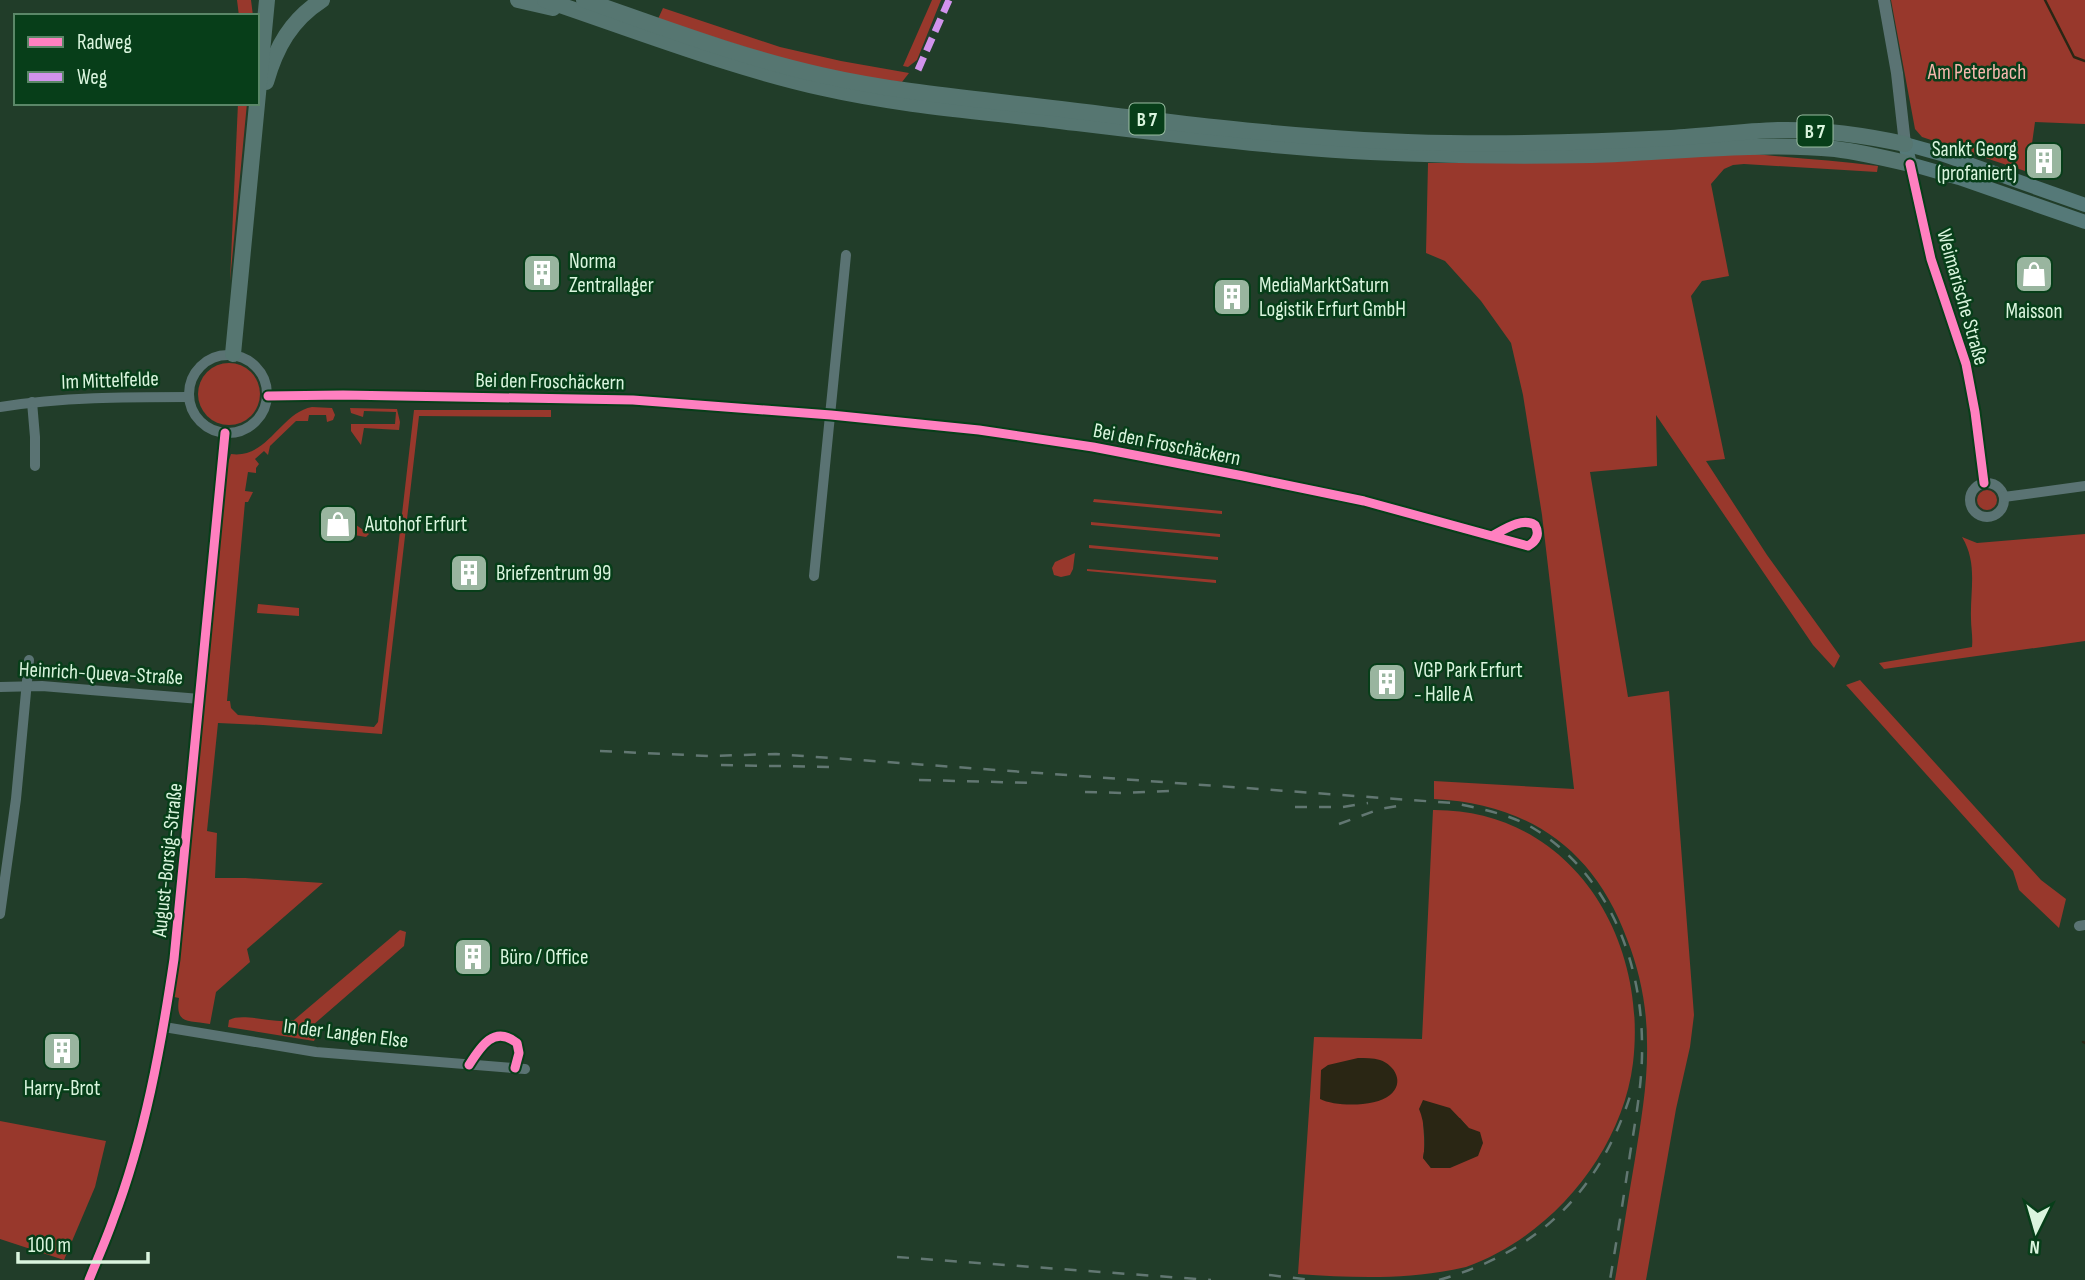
<svg xmlns="http://www.w3.org/2000/svg" width="2085" height="1280" font-family="'Sofia Sans Condensed',sans-serif">
<style>
.green{fill:#98382c;fill-rule:evenodd}
.water{fill:#2a2614}
.lines{fill:none;stroke-linecap:round;stroke-linejoin:round}
.stream{stroke:#2a2614;stroke-width:2.5}
.minor{stroke:#5a7373;stroke-width:10}
.tertiary{stroke:#5a7373;stroke-width:12}
.primary{stroke:#557978;stroke-width:14}
.trunk{stroke:#567671;stroke-width:16}
.rail{stroke:#627772;stroke-width:2.5;stroke-dasharray:12 12;stroke-linecap:butt}
.quiet{stroke:#d193ec;stroke-width:7;stroke-dasharray:14 7;stroke-linecap:butt}
.cycleway-casing{stroke:#073e19;stroke-width:13}
.cycleway{stroke:#ff80c0;stroke-width:9}
.labels{text-anchor:middle;stroke-width:5;stroke-linejoin:round;paint-order:stroke}
.shield{fill:#073e19;stroke:#9bbea3;stroke-width:2}
.shield-label{font-size:19px;font-weight:bold;fill:#daf5de}
.park-label{font-size:21px;fill:#f6b7ad;stroke:#073e19}
.poi-label{font-size:21px;fill:#daf5de;stroke:#073e19;text-anchor:start}
.street-label{font-size:21px;fill:#daf5de;stroke:#073e19}
</style>
<rect width="100%" height="100%" fill="#213d29"/>
<g class="green">
<path d="M237 0H251L253 16H239Z"/>
<path d="M932 0H941L917 60 908 67 903 66Z"/>
<path d="M1891 0H2085V124L2035 122 2028 172 1922 137 1915 129Z"/>
<path d="M663 8 780 47 841 61 909 73 902 82C818 74 738 45 658 19Z"/>
<path d="M238 103H247L230 281Z"/>
<path d="M1745 153C1789 158 1833 160 1878 166L1877 172 1744 164 1733 165 1724 169 1711 184 1729 276 1702 281 1691 296 1725 459 1706 461 1767 555 1840 656 1834 668 1813 645 1656 415 1657 466 1590 472 1628 697 1669 691 1694 1015 1690 1047 1676 1109 1646 1280H1615C1622 1240 1628 1199 1635 1159 1641 1121 1648 1082 1647 1043 1647 1007 1640 972 1627 939 1594 849 1529 804 1434 799V781L1574 789 1542 515 1523 395 1511 343 1481 301 1445 261 1426 253 1428 163H1565Z"/>
<circle cx="229" cy="394" r="31"/>
<path d="M312 407 332 408 335 415 333 420 327 422 326 415H309L308 421H296L270 446 268 455 264 451 255 459 259 464 256 468V473L248 472 245 491 253 492 248 502H245L227 701H230L231 708 238 715 374 727 378 722 414 410H551V417L419 416 382 734 263 725 218 723 207 831 217 833 215 878H245L323 883 247 949 250 962 216 992 210 1024C188 1020 175 1025 179 998L174 997 185 902 227 466 231 454C268 459 280 413 312 407Z"/>
<path d="M350 408 397 409 400 422 399 430 364 428 361 445 351 431V424H395L396 412 364 411 363 417 351 413Z"/>
<circle cx="1987" cy="500" r="10"/>
<path d="M1094 499 1222 511V514L1093 502Z"/>
<path d="M339 513 369 534 366 537 354 535Z"/>
<path d="M1091 522 1220 534V537L1091 525Z"/>
<path d="M2085 534V641L1884 669 1879 663 1972 647C1973 637 1971 628 1971 619 1970 590 1978 563 1962 537L1977 543Z"/>
<path d="M1089 545 1218 557V560L1089 548Z"/>
<path d="M1075 553 1073 569 1070 575 1061 577 1054 575 1052 568 1055 562Z"/>
<path d="M1087 569 1216 580V583L1087 571Z"/>
<path d="M258 604 299 608V616L257 613Z"/>
<path d="M1860 680 2041 880 2066 899 2059 928 2019 890 2013 871 1846 685Z"/>
<path d="M1433 810C1570 809 1648 936 1633 1063 1622 1152 1551 1237 1466 1267 1410 1280 1356 1278 1298 1274L1314 1037 1422 1039ZM1423 1118H1460L1469 1129 1446 1168H1431L1423 1158C1426 1144 1423 1132 1423 1118Z"/>
<path d="M400 930 406 932 404 946 313 1025 318 1031 314 1041 228 1027 229 1020C244 1012 275 1025 294 1020Z"/>
<path d="M0 1121 106 1141 95 1187 64 1260 0 1239Z"/>
</g>
<g class="water">
<path d="M1358 1058C1365 1058 1373 1058 1380 1060 1395 1065 1405 1083 1390 1095 1376 1107 1336 1107 1320 1099L1321 1070 1328 1065Z"/>
<path d="M1423 1100 1450 1108 1469 1128 1480 1132 1483 1143 1478 1156 1450 1168H1431L1423 1158C1426 1144 1425 1123 1419 1109Z"/>
</g>
<g class="lines">
<g class="stream">
<path d="M2045 0 2074 57 2085 61"/>
<path d="M2083 1042 2085 1043"/>
</g>
<g class="minor">
<path d="M1910 164 1931 259 1966 364 1975 412 1984 483"/>
<circle cx="228" cy="394" r="39"/>
<path d="M268 396 343 395 633 400 831 415 979 430 1093 447 1243 476 1364 501 1528 546C1537 541 1540 534 1535 525 1522 517 1505 529 1492 536"/>
<path d="M32 402 35 437V466"/>
<path d="M0 407C62 397 126 397 189 397"/>
<circle cx="1987" cy="500" r="17"/>
<path d="M2004 497 2085 486"/>
<path d="M814 576 846 255"/>
<path d="M0 687 42 686 200 699"/>
<path d="M0 914 16 799 29 660"/>
<path d="M2079 926 2085 925"/>
<path d="M164 1027 316 1052 525 1069"/>
<path d="M469 1065C481 1046 494 1025 517 1043L519 1053 515 1068"/>
<path d="M89 1280C97 1260 106 1240 113 1220 145 1136 161 1047 174 959L225 433"/>
</g>
<path class="tertiary" d="M1884 0 1897 73 1905 144"/>
<g class="primary">
<path d="M1905 144 1910 164 1959 178 2085 222"/>
<path d="M1905 144 1941 154 2085 205"/>
</g>
<g class="trunk">
<path d="M518 0 553 8"/>
<path d="M545 0C637 31 729 67 823 88 898 105 975 111 1051 120 1175 135 1299 151 1425 154 1480 156 1536 156 1592 155 1673 152 1754 142 1835 149 1860 152 1885 158 1910 164"/>
<path d="M584 0C662 27 740 57 821 75 900 93 981 99 1061 109 1190 125 1319 141 1449 143 1523 144 1597 142 1671 138 1707 136 1742 131 1778 130 1821 129 1864 135 1905 144"/>
<path d="M266 82C276 47 291 20 322 0"/>
<path d="M233 354 267 0"/>
</g>
<g class="rail">
<path d="M600 751 709 756 776 754 1452 803C1479 808 1509 814 1533 828 1607 873 1641 958 1642 1042 1643 1079 1636 1117 1630 1154 1624 1196 1617 1238 1610 1280"/>
<path d="M721 765 829 767"/>
<path d="M919 780 1035 783"/>
<path d="M1085 792 1124 793 1169 791"/>
<path d="M1295 807H1343L1368 803"/>
<path d="M1339 824 1380 809 1403 805"/>
<path d="M897 1257 1211 1280"/>
<path d="M1269 1275 1312 1280"/>
<path d="M1439 1280C1541 1251 1602 1189 1633 1087"/>
</g>
<path class="quiet" d="M918 70 949 0"/>
<defs>
<g id="cycleway">
<path d="M1910 164 1931 259 1966 364 1975 412 1984 483"/>
<path d="M268 396 343 395 633 400 831 415 979 430 1093 447 1243 476 1364 501 1528 546C1537 541 1540 534 1535 525 1522 517 1505 529 1492 536"/>
<path d="M469 1065C481 1046 494 1025 517 1043L519 1053 515 1068"/>
<path d="M89 1280C97 1260 106 1240 113 1220 145 1136 161 1047 174 959L225 433"/>
</g>
</defs>
<use href="#cycleway" class="cycleway-casing"/>
<use href="#cycleway" class="cycleway"/>
</g>
<defs>
<symbol id="building-square" viewBox="-11 -11 22 22"><rect x="-9" y="-9" width="18" height="18" rx="4" fill="#99b59f" stroke="#073e19"/><path d="M-4-6H4V6H1V3H-1V6H-4ZM-2.5-4.3h1.7v1.8h-1.7ZM.8-4.3h1.7v1.8H.8ZM-2.5-1h1.7V.8h-1.7ZM.8-1h1.7V.8H.8Z" fill="#fff"/></symbol>
<symbol id="shop-square" viewBox="-11 -11 22 22"><rect x="-9" y="-9" width="18" height="18" rx="4" fill="#99b59f" stroke="#073e19"/><path d="M-5-2.5h2.3a2.7 3.5 0 0 1 5.4 0H5L5.5 6h-11ZM-1.5-2.5h3a1.5 2.3 0 0 0-3 0Z" fill="#fff"/></symbol>
</defs>
<g fill-rule="evenodd">
<use href="#building-square" x="2022" y="139" width="44" height="44"/>
<use href="#building-square" x="520" y="251" width="44" height="44"/>
<use href="#shop-square" x="2012" y="252" width="44" height="44"/>
<use href="#building-square" x="1210" y="275" width="44" height="44"/>
<use href="#shop-square" x="316" y="502" width="44" height="44"/>
<use href="#building-square" x="447" y="551" width="44" height="44"/>
<use href="#building-square" x="1365" y="660" width="44" height="44"/>
<use href="#building-square" x="451" y="935" width="44" height="44"/>
<use href="#building-square" x="40" y="1029" width="44" height="44"/>
</g>
<g class="labels">
<g class="shield">
<rect x="1129.5" y="103.5" width="35" height="31" rx="5"/>
<rect x="1797.5" y="115.5" width="35" height="31" rx="5"/>
</g>
<g class="shield-label">
<text x="1147" y="126">B 7</text>
<text x="1815" y="138">B 7</text>
</g>
<g class="park-label">
<text x="1977" y="79">Am Peterbach</text>
</g>
<g class="poi-label">
<text x="2017" y="156" text-anchor="end">Sankt Georg<tspan x="2017" dy="24">(profaniert)</tspan></text>
<text x="569" y="268">Norma<tspan x="569" dy="24">Zentrallager</tspan></text>
<text x="1259" y="292">MediaMarktSaturn<tspan x="1259" dy="24">Logistik Erfurt GmbH</tspan></text>
<text x="2034" y="318" text-anchor="middle">Maisson</text>
<text x="365" y="531">Autohof Erfurt</text>
<text x="496" y="580">Briefzentrum 99</text>
<text x="1414" y="677">VGP Park Erfurt<tspan x="1414" dy="24">- Halle A</tspan></text>
<text x="500" y="964">Büro / Office</text>
<text x="62" y="1095" text-anchor="middle">Harry-Brot</text>
</g>
<g class="street-label">
<text transform="translate(1963 297) rotate(74)" y="7">Weimarische Straße</text>
<text transform="translate(110 380) rotate(-2)" y="7">Im Mittelfelde</text>
<text transform="translate(550 381) rotate(1)" y="7">Bei den Froschäckern</text>
<text transform="translate(1167 444) rotate(11)" y="7">Bei den Froschäckern</text>
<text transform="translate(101 673) rotate(3)" y="7">Heinrich-Queva-Straße</text>
<text transform="translate(167 860) rotate(-84)" y="7">August-Borsig-Straße</text>
<text transform="translate(346 1033) rotate(7)" y="7">In der Langen Else</text>
</g>
</g>
<rect x="14" y="14" width="245" height="91" fill="#073e19" stroke="#5b8768" stroke-width="2"/>
<rect x="28" y="37" width="35" height="10" fill="#ff80c0" stroke="#5b8768" stroke-width="2"/>
<text x="77" y="49" font-size="21" fill="#daf5de">Radweg</text>
<rect x="28" y="72" width="35" height="10" fill="#d193ec" stroke="#5b8768" stroke-width="2"/>
<text x="77" y="84" font-size="21" fill="#daf5de">Weg</text>
<g transform="translate(2036 1231) rotate(185)" stroke="#073e19" stroke-width="5" paint-order="stroke">
<path d="M0-5L12 26L0 18L-12 26Z" fill="#daf5de"/>
<text y="-10" font-size="19" font-weight="bold" text-anchor="middle" fill="#daf5de">N</text>
</g>
<path d="M18 1252v10h130v-10" fill="none" stroke="#daf5de" stroke-width="3.5"/>
<text x="28" y="1252" font-size="21" fill="#daf5de" stroke="#073e19" stroke-width="5" paint-order="stroke">100 m</text>
</svg>
